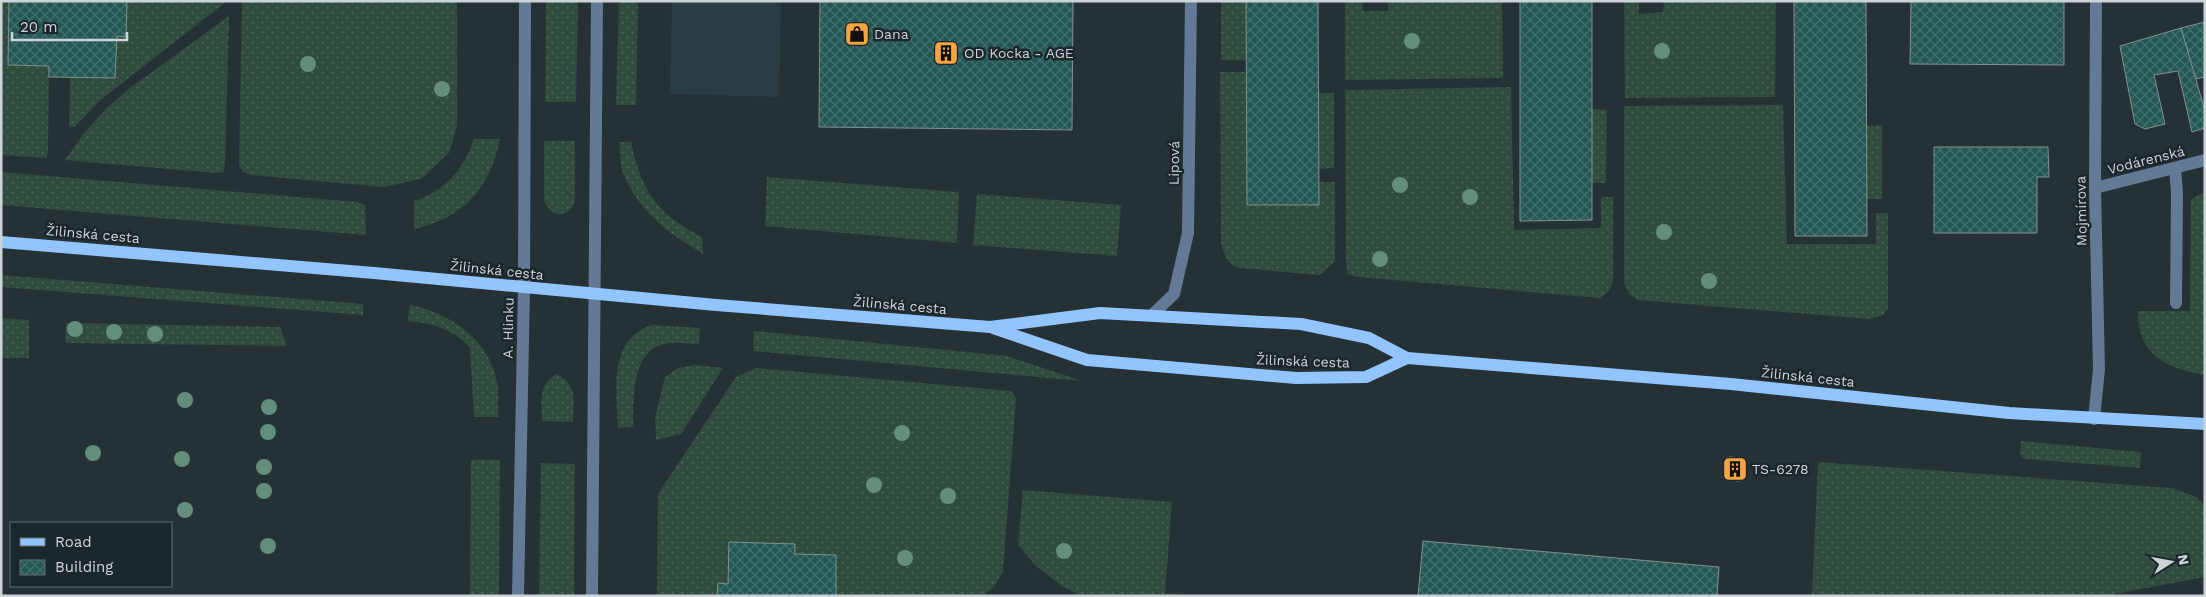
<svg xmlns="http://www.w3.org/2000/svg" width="2206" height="597" font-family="'Work Sans',sans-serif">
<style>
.built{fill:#2a3d44}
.grass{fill:url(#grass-dots)}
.building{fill:url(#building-cross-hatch);stroke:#829190}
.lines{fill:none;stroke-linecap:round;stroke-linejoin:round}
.minor{stroke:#627a96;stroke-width:12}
.major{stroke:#92c4fe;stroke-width:12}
.tree{fill:#648e7c}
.labels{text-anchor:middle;stroke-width:5;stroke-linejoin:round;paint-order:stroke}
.poi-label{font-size:14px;fill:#cdd4d7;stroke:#1c272c;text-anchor:start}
.street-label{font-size:14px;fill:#cdd4d7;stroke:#1c272c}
</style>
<defs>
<pattern id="grass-dots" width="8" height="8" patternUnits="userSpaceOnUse" patternTransform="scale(1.25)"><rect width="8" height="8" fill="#2f4c3d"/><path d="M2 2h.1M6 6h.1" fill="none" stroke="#4c6558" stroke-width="1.8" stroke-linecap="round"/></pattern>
<pattern id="building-cross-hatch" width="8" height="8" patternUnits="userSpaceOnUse" patternTransform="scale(1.25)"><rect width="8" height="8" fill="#245855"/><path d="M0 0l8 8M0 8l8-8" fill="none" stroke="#436f6d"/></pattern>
</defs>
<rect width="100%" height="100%" fill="#263136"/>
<path class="built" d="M672 1H781L779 97 670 94Z"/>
<g class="grass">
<path d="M1 1H227L98 102 75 127H69L70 77H49L48 152 46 158 1 155Z"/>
<path d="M242 1H457V126L449 153 421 179 384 187 251 175 243 172 239 165Z"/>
<path d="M546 1H578L576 102H545Z"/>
<path d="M619 1H638L636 105H616Z"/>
<path d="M1221 1H1246L1247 60H1221Z"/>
<path d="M1345 1H1362L1363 11H1388V1H1502L1503 78 1345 80Z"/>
<path d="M1624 1H1639V14L1663 12 1664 1H1776L1775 97 1625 98Z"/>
<path d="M229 16 225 165 223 172 216 173 65 160 84 133 106 109 126 91Z"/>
<path d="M1220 72H1246L1248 205H1319V182H1335V261L1320 275 1239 268C1227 264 1225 256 1221 244Z"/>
<path d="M1511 87 1514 230 1601 228V197H1613V281L1609 291 1600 298 1358 277 1348 274 1346 262 1345 90Z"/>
<path d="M1319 93H1334V168L1319 169Z"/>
<path d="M1783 105 1787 244H1876V213H1888V308L1883 315 1870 319 1638 300 1629 294 1624 282V106Z"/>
<path d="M1592 109 1607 110 1606 183H1592Z"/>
<path d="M1882 125V199H1867V126Z"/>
<path d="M474 139H500C490 188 464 218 414 229V201C444 192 464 169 474 139Z"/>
<path d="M544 141H575V201L570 210 560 215 550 211 544 201Z"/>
<path d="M620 142H631C642 192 656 213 702 237L703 254C668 233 639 212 623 173 620 164 620 152 620 142Z"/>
<path d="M1 172 358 202 365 205 366 235 1 205Z"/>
<path d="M767 177 959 192 957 243 765 226Z"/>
<path d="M2205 192V375C2167 369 2137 355 2138 311H2190L2191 199Z"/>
<path d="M977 194 1121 205 1117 256 973 245Z"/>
<path d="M1 275 363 304V315L1 287Z"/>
<path d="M410 305C450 313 489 339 497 382 499 393 498 406 498 417H474L470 348C454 329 432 323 408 321Z"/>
<path d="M1 318 29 320V358H1Z"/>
<path d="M66 323 280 327 287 346 65 343Z"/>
<path d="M652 325 700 328 699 344C690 344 680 342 672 343 630 345 634 398 633 427L618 428C617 389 607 340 652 325Z"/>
<path d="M754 331 1007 356 1082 381 753 351Z"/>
<path d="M696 365 723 368 681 434 656 440 655 417 665 377 678 368Z"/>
<path d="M756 368 1011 391 1016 398 1003 571 994 587 982 596H657L658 494 736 377Z"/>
<path d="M557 374C579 387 573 400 573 422L542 421C542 401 537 385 557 374Z"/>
<path d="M2021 441 2141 452 2140 468 2024 459 2020 454Z"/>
<path d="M471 460H500L499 596H470Z"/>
<path d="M1818 462 2172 488 2196 497 2205 506V577L2104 596H1812Z"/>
<path d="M541 463 575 464 574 596H539Z"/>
<path d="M1023 490 1172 502 1165 593 1190 596H1081L1062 586 1036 566 1018 545Z"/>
</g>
<g class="building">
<path d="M9 1H127L126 37 117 36 115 78 49 77V66L8 65Z"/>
<path d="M820 1H1073L1072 130 819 127Z"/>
<path d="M1246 1H1318L1319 205H1247Z"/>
<path d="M1520 1H1592V220L1520 221Z"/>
<path d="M1794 1H1866L1867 236H1795Z"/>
<path d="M1911 1H2064V65L1910 64Z"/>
<path d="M2205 22V77L2195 79 2181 28Z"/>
<path d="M2181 28 2205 111V128L2192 132 2178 71 2154 75 2165 124 2145 129 2135 124 2120 46Z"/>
<path d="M1934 147H2048L2049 177H2037V233H1934Z"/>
<path d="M1729 457 1742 458 1740 481 1727 480Z"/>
<path d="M1423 541 1719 567 1717 596H1418Z"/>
<path d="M729 542 795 544V554L836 555V596H717L718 583 728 584Z"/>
</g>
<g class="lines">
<g class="minor">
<path d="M2175 168 2177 193 2176 303"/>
<path d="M2095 188 2205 160"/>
<path d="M1152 315 1174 294 1188 233 1191 1"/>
<path d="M2094 419 2099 369 2095 188 2096 1"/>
<path d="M518 596 524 288 525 1"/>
<path d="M592 596 597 1"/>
</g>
<g class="major">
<path d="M1 242 374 273 716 305 990 327 1100 313 1301 324 1369 338 1407 358 1731 384 2009 413 2205 424"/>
<path d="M993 328 1087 360 1296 378 1366 377 1407 358"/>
</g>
</g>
<g class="tree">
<circle cx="1412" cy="41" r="8"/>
<circle cx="1662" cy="51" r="8"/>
<circle cx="308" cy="64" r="8"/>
<circle cx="442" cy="89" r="8"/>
<circle cx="1400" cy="185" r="8"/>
<circle cx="1470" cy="197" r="8"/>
<circle cx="1664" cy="232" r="8"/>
<circle cx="1380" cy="259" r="8"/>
<circle cx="1709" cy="281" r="8"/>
<circle cx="75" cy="329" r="8"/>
<circle cx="114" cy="332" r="8"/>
<circle cx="155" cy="334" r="8"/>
<circle cx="185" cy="400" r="8"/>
<circle cx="269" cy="407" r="8"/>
<circle cx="268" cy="432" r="8"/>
<circle cx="902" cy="433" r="8"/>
<circle cx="93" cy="453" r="8"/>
<circle cx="182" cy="459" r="8"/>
<circle cx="264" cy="467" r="8"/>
<circle cx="874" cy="485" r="8"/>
<circle cx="264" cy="491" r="8"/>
<circle cx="948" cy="496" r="8"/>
<circle cx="185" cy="510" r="8"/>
<circle cx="268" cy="546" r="8"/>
<circle cx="1064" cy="551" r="8"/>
<circle cx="905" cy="558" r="8"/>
</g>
<defs>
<symbol id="shop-square" viewBox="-11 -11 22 22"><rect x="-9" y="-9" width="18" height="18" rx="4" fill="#f3a443" stroke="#1c272c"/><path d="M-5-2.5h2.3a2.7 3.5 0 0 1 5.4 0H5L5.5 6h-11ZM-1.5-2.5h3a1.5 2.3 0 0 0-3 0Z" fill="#111"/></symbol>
<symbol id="building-square" viewBox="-11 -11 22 22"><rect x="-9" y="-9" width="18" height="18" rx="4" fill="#f3a443" stroke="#1c272c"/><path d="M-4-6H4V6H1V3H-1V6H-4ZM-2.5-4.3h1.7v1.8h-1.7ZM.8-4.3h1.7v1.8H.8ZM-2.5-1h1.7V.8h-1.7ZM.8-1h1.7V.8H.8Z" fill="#111"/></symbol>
</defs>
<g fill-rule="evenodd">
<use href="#shop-square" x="843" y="20" width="28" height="28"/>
<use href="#building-square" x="932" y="39" width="28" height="28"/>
<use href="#building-square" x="1721" y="455" width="28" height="28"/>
</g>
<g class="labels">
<g class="poi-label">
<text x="874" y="39">Dana</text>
<text x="964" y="58">OD Kocka - AGE</text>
<text x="1752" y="474">TS-6278</text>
</g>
<g class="street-label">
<text transform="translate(2146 160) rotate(-14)" y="5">Vodárenská</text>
<text transform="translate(1174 163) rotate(-89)" y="5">Lipová</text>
<text transform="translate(2081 211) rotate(-91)" y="5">Mojmírova</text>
<text transform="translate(93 234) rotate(5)" y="5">Žilinská cesta</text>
<text transform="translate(497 270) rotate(6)" y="5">Žilinská cesta</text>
<text transform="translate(900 305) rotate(5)" y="5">Žilinská cesta</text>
<text transform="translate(508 328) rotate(-89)" y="5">A. Hlinku</text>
<text transform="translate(1303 361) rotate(2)" y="5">Žilinská cesta</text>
<text transform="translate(1808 377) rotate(6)" y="5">Žilinská cesta</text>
</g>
</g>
<rect width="2206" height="597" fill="none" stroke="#cdd4d7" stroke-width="5"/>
<rect x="10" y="522" width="162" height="65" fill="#1c272c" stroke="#636c70"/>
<rect x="20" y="538" width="25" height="8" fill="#92c4fe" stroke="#636c70"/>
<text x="55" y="547" font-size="15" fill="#cdd4d7">Road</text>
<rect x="20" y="560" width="25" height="15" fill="url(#building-cross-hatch)" stroke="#636c70"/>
<text x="55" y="572" font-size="15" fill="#cdd4d7">Building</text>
<g transform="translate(2171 562) rotate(79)" stroke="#1c272c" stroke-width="4" paint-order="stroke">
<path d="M0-4L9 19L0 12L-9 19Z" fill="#cdd4d7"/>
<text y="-8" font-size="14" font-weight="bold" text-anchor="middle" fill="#cdd4d7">N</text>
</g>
<path d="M12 32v8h115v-8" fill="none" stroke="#cdd4d7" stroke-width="2.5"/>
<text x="20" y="32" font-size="15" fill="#cdd4d7" stroke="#1c272c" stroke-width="4" paint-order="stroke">20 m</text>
</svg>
